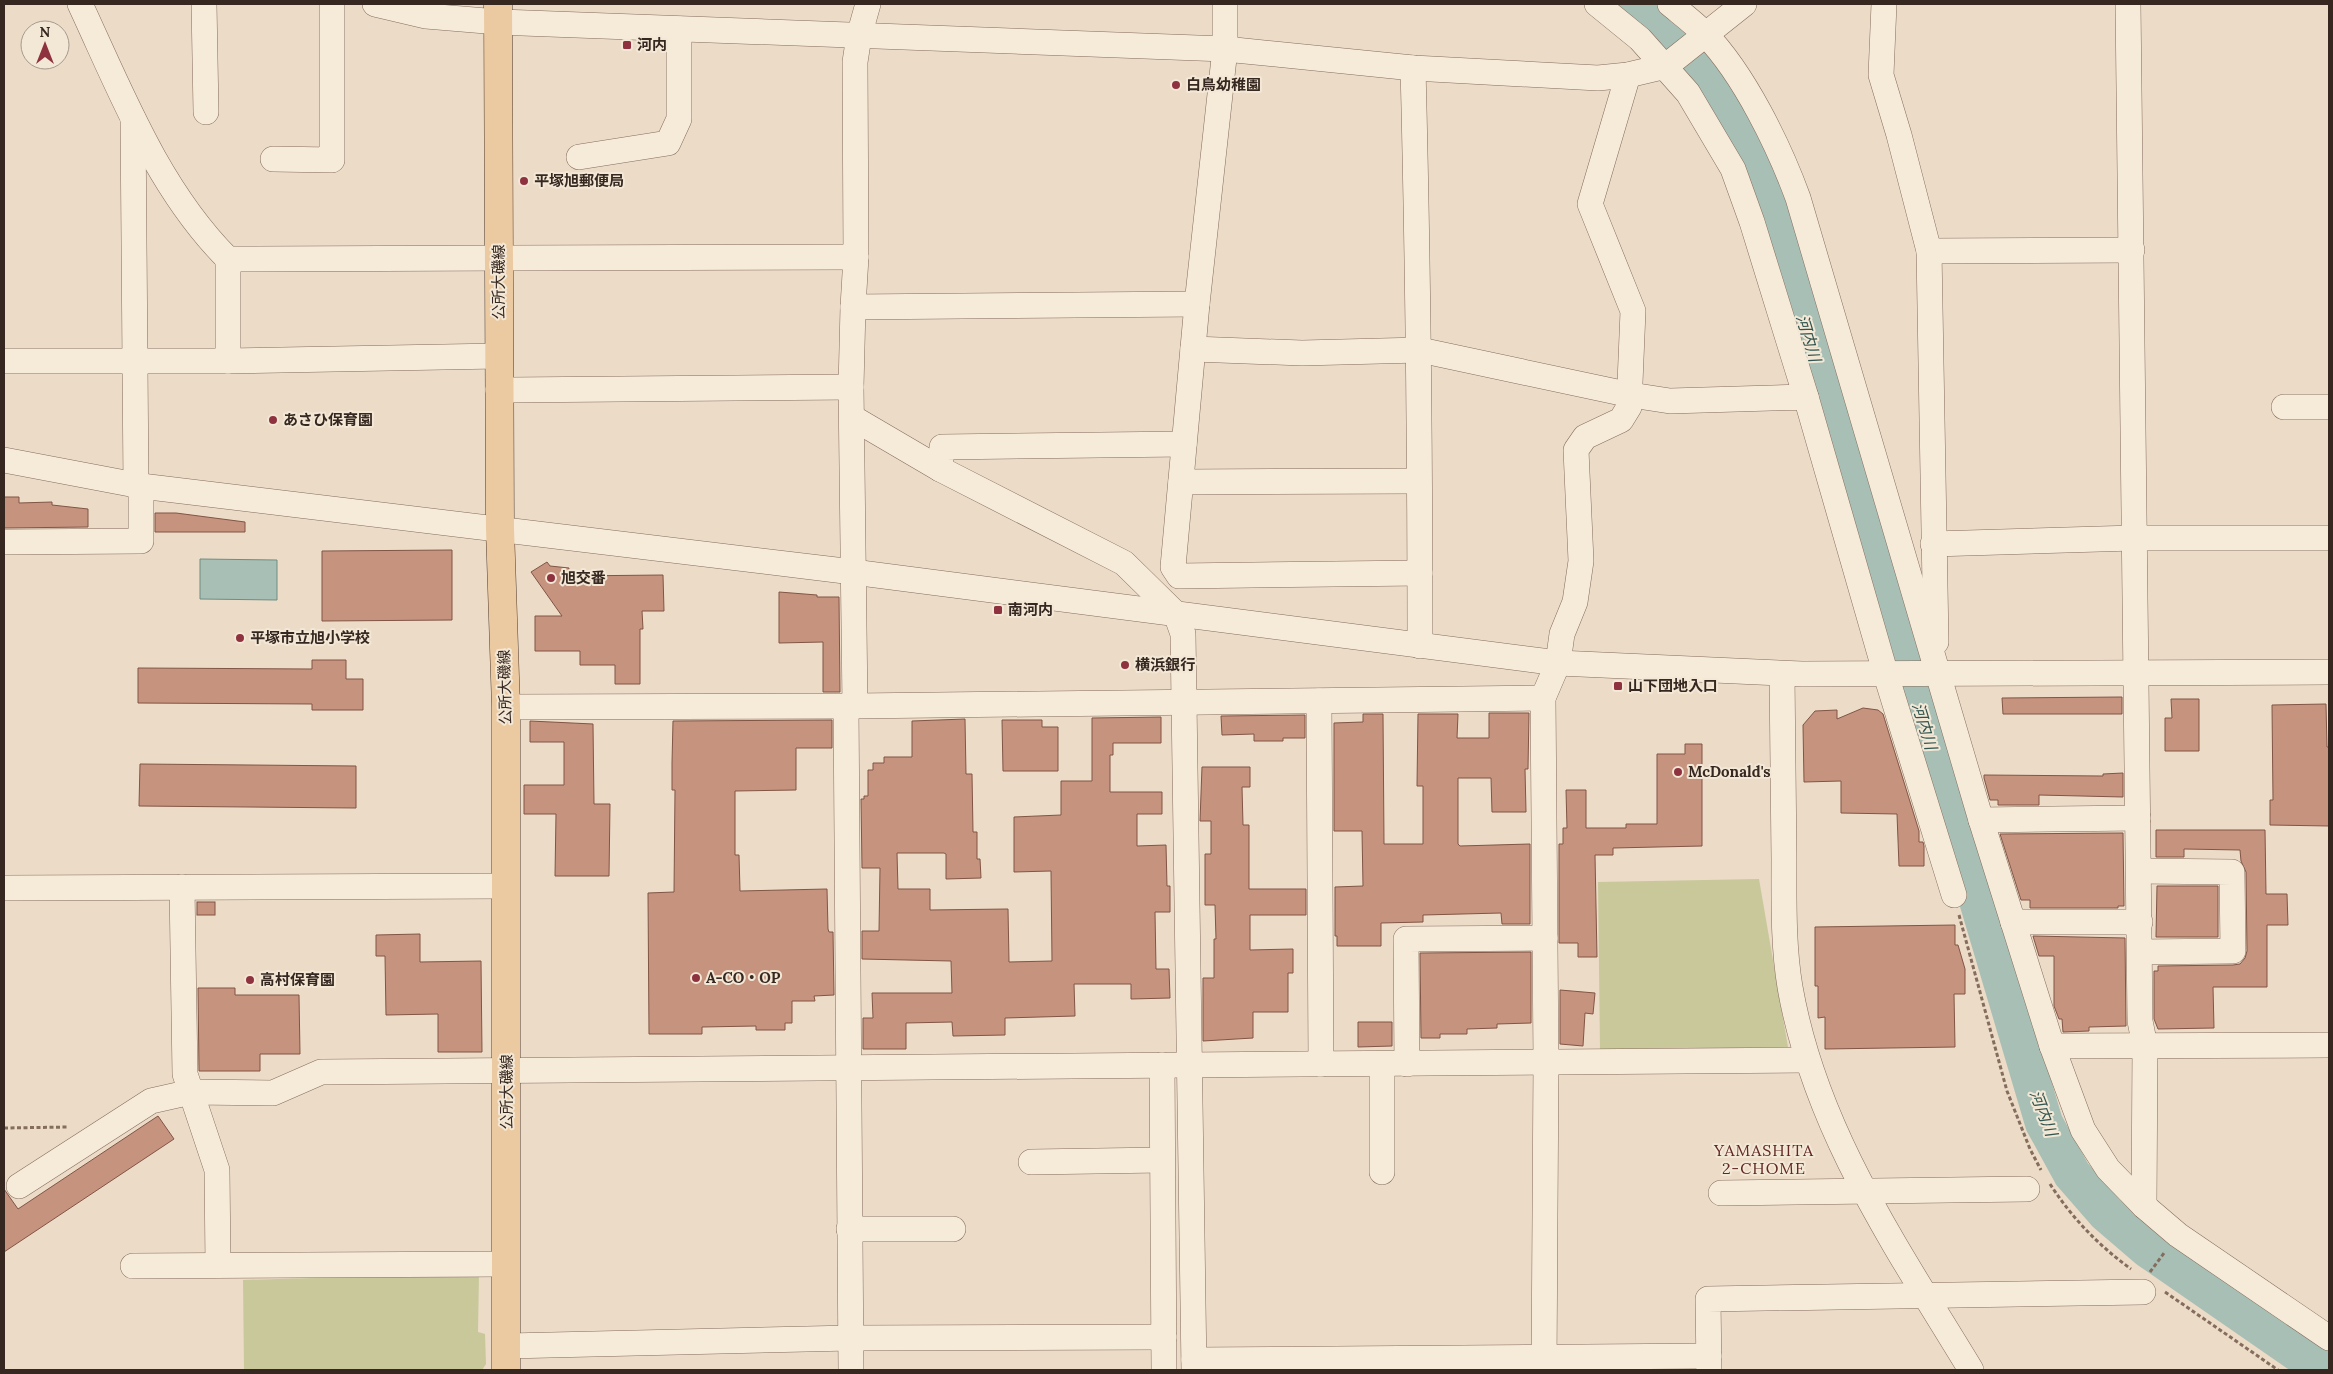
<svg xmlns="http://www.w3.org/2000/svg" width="2333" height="1374" font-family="Lora,'Noto Sans JP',serif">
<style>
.green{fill:#c8c89b}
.water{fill:#a7bfb5;stroke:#6f8d81}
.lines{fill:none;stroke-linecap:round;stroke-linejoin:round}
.river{stroke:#a7bfb5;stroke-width:38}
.building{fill:#c6937f;stroke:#825545}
.minor-casing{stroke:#856d5d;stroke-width:26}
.major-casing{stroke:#533d31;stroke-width:29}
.path{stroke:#856d5d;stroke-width:3;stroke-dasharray:4 2.5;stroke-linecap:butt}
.minor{stroke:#f6ead9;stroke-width:25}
.major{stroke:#ebcaa2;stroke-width:28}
.poi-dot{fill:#8f323f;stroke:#f3e7d6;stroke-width:2}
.labels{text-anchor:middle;stroke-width:4;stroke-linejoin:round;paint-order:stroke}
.poi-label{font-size:15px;font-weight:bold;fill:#362820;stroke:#f3e7d6;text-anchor:start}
.street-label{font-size:15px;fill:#362820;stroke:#f3e7d6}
.water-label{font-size:16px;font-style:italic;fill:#31554e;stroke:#f3e7d6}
.neighbourhood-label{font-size:16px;letter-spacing:1px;fill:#602723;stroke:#f3e7d6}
</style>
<rect width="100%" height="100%" fill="#ebdbc7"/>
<g class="green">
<path d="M1759 879 1788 1047 1600 1050 1598 882Z"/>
<path d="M479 1273 478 1332 485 1334 486 1364 482 1370H244L243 1280Z"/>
</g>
<path class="water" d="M200 559 277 560V600L200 599Z"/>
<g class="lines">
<path class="river" d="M1630 4C1677 48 1724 96 1753 155 1764 176 1769 201 1777 223L2044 1123 2072 1174 2106 1213 2148 1249 2323 1370"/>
</g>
<g class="building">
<path d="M4 497H19V503L52 502V505L88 509V527L4 528Z"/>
<path d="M155 513H176L245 522V532H155Z"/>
<path d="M452 550V620L322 621V551Z"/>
<path d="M547 562 550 566 569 568 568 576 663 575 664 611H642L643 629H640V684H615V665H580V651H535V616H562L531 572Z"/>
<path d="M779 592 817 595V597H839L840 692H823V642L779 643Z"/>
<path d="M312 660H346V679H363V710H312V704L138 703V668L312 669Z"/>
<path d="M2122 697V714H2003L2002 698Z"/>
<path d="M2171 699H2199V751H2165V718H2172Z"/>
<path d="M2326 704 2327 747H2329V826L2270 825V800H2273L2272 705Z"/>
<path d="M1863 708 1878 710 1883 714 1919 831V842H1923L1924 846V866H1899L1897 814 1841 813V781L1804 782 1803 725 1815 711 1837 710V719Z"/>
<path d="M1489 713H1529L1528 769H1525L1526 812H1492L1491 778H1458V844L1460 846 1530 844V924H1502L1501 913 1423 915V922L1381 923V946H1337V936H1335V887L1363 886 1362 831H1334V723L1363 722V714H1383L1384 844H1423V786H1417L1418 714H1458L1457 738H1489Z"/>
<path d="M1305 715V738H1283V741H1254V734L1222 735 1221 716Z"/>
<path d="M1161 717V743H1113V755H1110V792H1162V814H1137V846L1166 845 1167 886H1170V912H1155L1156 969H1169L1170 998 1131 999V984H1074L1075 1016 1005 1018V1035L953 1036 952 1022 906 1023V1049H863V1018H873L872 993H952L951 961 862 959V931H879L880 868H862L861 799H864V796H868V770H873V763H884V757H912V721L965 719 966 774H972L973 832H977V859H980L981 878 946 879V854L944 853H897L898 889H930V910L1008 909 1009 962 1052 961 1051 871 1014 872V817L1061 815V781H1092V718Z"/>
<path d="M832 720V748H796V790L735 791V855H739L740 891 827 889 828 929 829 932H833L834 995 814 996 815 1001H792V1023H785V1030H756V1026L702 1027V1034H649L648 893 674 892 675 790H672V763L673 721Z"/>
<path d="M1002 720H1042V727H1058V771H1003Z"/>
<path d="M530 721 593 724 594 804H610L609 876H555L556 814H524V785H564V742H530Z"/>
<path d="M1685 744H1702V846L1613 848V855H1595L1597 957H1578V943H1559V844H1563V828H1567L1566 790H1586V828H1626V824H1657V754H1685Z"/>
<path d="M140 764 356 766V808L139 806Z"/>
<path d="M1202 767H1250V787H1242L1243 825H1249V889H1306V915H1250V950L1293 949V973H1288V1012H1253V1038L1203 1041V978H1214V939H1216L1215 905H1205V854H1211V821H1200Z"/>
<path d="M2123 773V797L2039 795V805H1998V800H1990L1984 778V775L2103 776V774Z"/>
<path d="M2156 830H2265L2266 894H2287L2288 925H2267V987H2213L2214 1028 2158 1029 2154 1019V971H2158V966L2233 965 2240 964 2245 958 2247 951 2246 872 2241 861 2240 850 2184 849V857H2156Z"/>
<path d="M2123 833 2124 906H2118V908H2030V900H2021L2000 834Z"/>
<path d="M2157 886H2218V937H2156Z"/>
<rect x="197" y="902" width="18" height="13"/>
<path d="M1955 925V945H1958L1965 969V994H1954L1955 1047 1825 1049V1017L1818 1018V986H1815V927Z"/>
<path d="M420 934V962L481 961 482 1052H438V1014L386 1015 385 956H376V935Z"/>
<path d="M2033 936 2125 938 2126 1026 2089 1027V1031L2063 1032 2062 1019H2059L2054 1006V956H2039Z"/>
<path d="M1531 952V1023L1497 1024V1028L1467 1029V1034H1440V1038H1421L1420 953Z"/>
<path d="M198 988H235V995H299L300 1054H260V1071H199Z"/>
<path d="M1560 990 1595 993 1593 1014 1585 1013 1583 1046 1560 1044Z"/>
<path d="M1358 1022H1392V1046L1358 1047Z"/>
<path d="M158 1116 174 1139 4 1252V1189L18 1209Z"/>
</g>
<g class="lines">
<defs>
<g id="minor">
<path d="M80 4C121 92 158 189 228 259L856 257"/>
<path d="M204 4 206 112"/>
<path d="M375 4 426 16 498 22 1225 49 1413 68 1598 78 1628 75 1666 66 1744 4"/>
<path d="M1225 4V49L1197 304 1173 567 1179 576 1420 573"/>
<path d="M1597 4 1640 39 1688 93 1733 169 1752 222 1806 397"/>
<path d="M1670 4C1682 14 1694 23 1705 34 1744 74 1779 146 1798 198L1981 820 2052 1046 2083 1130 2108 1169 2144 1206 2178 1235 2329 1338"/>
<path d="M1884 4 1881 75 1899 135 1929 251 1936 642"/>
<path d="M2128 4 2140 1021 2145 1046 2144 1206"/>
<path d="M1413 68C1418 260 1420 453 1420 646"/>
<path d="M133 119 136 486"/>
<path d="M579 157 668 143 679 119V29"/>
<path d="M273 159 332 160V4"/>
<path d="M1929 251 2132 250"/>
<path d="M853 307 1197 304"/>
<path d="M1193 349 1302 353 1420 350 1631 395 1670 401 1806 397 1886 675 1954 895"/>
<path d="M4 361H228L498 356"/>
<path d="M228 361V259"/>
<path d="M498 390 851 387"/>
<path d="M2284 407H2329"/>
<path d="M853 418 940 469 1124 563 1176 614 1183 634 1194 1370"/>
<path d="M4 460 141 486 853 572 1558 663 1802 674 2329 672"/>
<path d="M940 469 942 447 1184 444"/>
<path d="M1181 482 1417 481"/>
<path d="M4 542 141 541V486"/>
<path d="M1933 544 2134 538H2329"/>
<path d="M1782 674C1783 735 1783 797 1784 859 1784 901 1783 945 1790 987 1815 1130 1897 1248 1971 1370"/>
<path d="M1319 701 1321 1064"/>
<path d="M846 706 851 1370"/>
<path d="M855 706 851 387 853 307 856 257 855 62 859 36 868 4"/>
<path d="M506 707 855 706 1543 698"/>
<path d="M1981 820 2138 818"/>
<path d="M2139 871 2232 872 2233 951 2140 952"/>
<path d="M182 887 185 1074 217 1170 218 1265"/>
<path d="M4 888 505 886"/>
<path d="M2013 922H2140"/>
<path d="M2052 1046 2329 1045"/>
<path d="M1382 1064V1172"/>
<path d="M1407 1064 1406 939 1545 938"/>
<path d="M1162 1065 1164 1370"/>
<path d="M1031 1162 1162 1160"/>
<path d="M19 1186 151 1101 191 1092 273 1093 321 1072 1807 1060"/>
<path d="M1721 1193 2027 1189"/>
<path d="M849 1229H953"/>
<path d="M133 1266 506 1264"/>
<path d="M506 1346 851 1338 1164 1337"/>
<path d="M1194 1360 1709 1356"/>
<path d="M1544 1370 1546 1062 1543 698 1558 663 1562 634 1575 602 1581 561 1576 450 1585 437 1621 420 1629 407 1633 311 1590 204 1628 75"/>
<path d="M1709 1370 1708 1299 2143 1292"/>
</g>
<path id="major" d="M498 4 500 529 506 707V1370"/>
</defs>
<use href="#minor" class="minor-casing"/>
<use href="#major" class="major-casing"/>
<g class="path">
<path d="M1959 915 2007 1091 2030 1149 2041 1170"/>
<path d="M4 1128 68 1127"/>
<path d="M2050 1184C2072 1218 2098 1245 2131 1269"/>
<path d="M2150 1272 2164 1253"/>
<path d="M2165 1292 2278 1370"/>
</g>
<use href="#minor" class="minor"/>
<use href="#major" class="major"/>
</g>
<g class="poi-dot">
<rect x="622" y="40" width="10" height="10" rx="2.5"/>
<circle cx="1176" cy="85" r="5"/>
<circle cx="524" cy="181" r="5"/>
<circle cx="273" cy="420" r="5"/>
<circle cx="551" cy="578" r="5"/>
<rect x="993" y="605" width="10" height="10" rx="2.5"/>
<circle cx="240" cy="638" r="5"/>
<circle cx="1125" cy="665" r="5"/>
<rect x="1613" y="681" width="10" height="10" rx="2.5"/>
<circle cx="1678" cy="772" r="5"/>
<circle cx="696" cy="978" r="5"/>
<circle cx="250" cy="980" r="5"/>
</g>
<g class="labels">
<g class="poi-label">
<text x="637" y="50">河内</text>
<text x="1186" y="90">白鳥幼稚園</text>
<text x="534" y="186">平塚旭郵便局</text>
<text x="283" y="425">あさひ保育園</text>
<text x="561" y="583">旭交番</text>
<text x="1008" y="615">南河内</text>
<text x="250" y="643">平塚市立旭小学校</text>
<text x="1135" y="670">横浜銀行</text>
<text x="1628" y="691">山下団地入口</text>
<text x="1688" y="777">McDonald's</text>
<text x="706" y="983">A-CO・OP</text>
<text x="260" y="985">高村保育園</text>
</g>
<g class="street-label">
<text transform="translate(499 282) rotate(-90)" y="5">公所大磯線</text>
<text transform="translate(505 687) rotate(-91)" y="5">公所大磯線</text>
<text transform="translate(507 1092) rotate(-90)" y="5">公所大磯線</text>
</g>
<g class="water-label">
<text transform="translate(1809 338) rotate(73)" y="6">河内川</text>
<text transform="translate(1925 726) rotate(73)" y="6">河内川</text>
<text transform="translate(2044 1113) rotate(69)" y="6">河内川</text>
</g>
<g class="neighbourhood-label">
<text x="1764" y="1156">YAMASHITA<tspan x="1764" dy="18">2-CHOME</tspan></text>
</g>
</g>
<rect width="2333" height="1374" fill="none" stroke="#362820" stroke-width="10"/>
<g transform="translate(45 45)"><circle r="24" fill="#f3e7d6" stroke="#a79b8d"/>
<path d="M0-4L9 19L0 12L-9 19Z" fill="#8f323f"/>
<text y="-8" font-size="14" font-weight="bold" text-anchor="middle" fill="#362820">N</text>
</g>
</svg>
